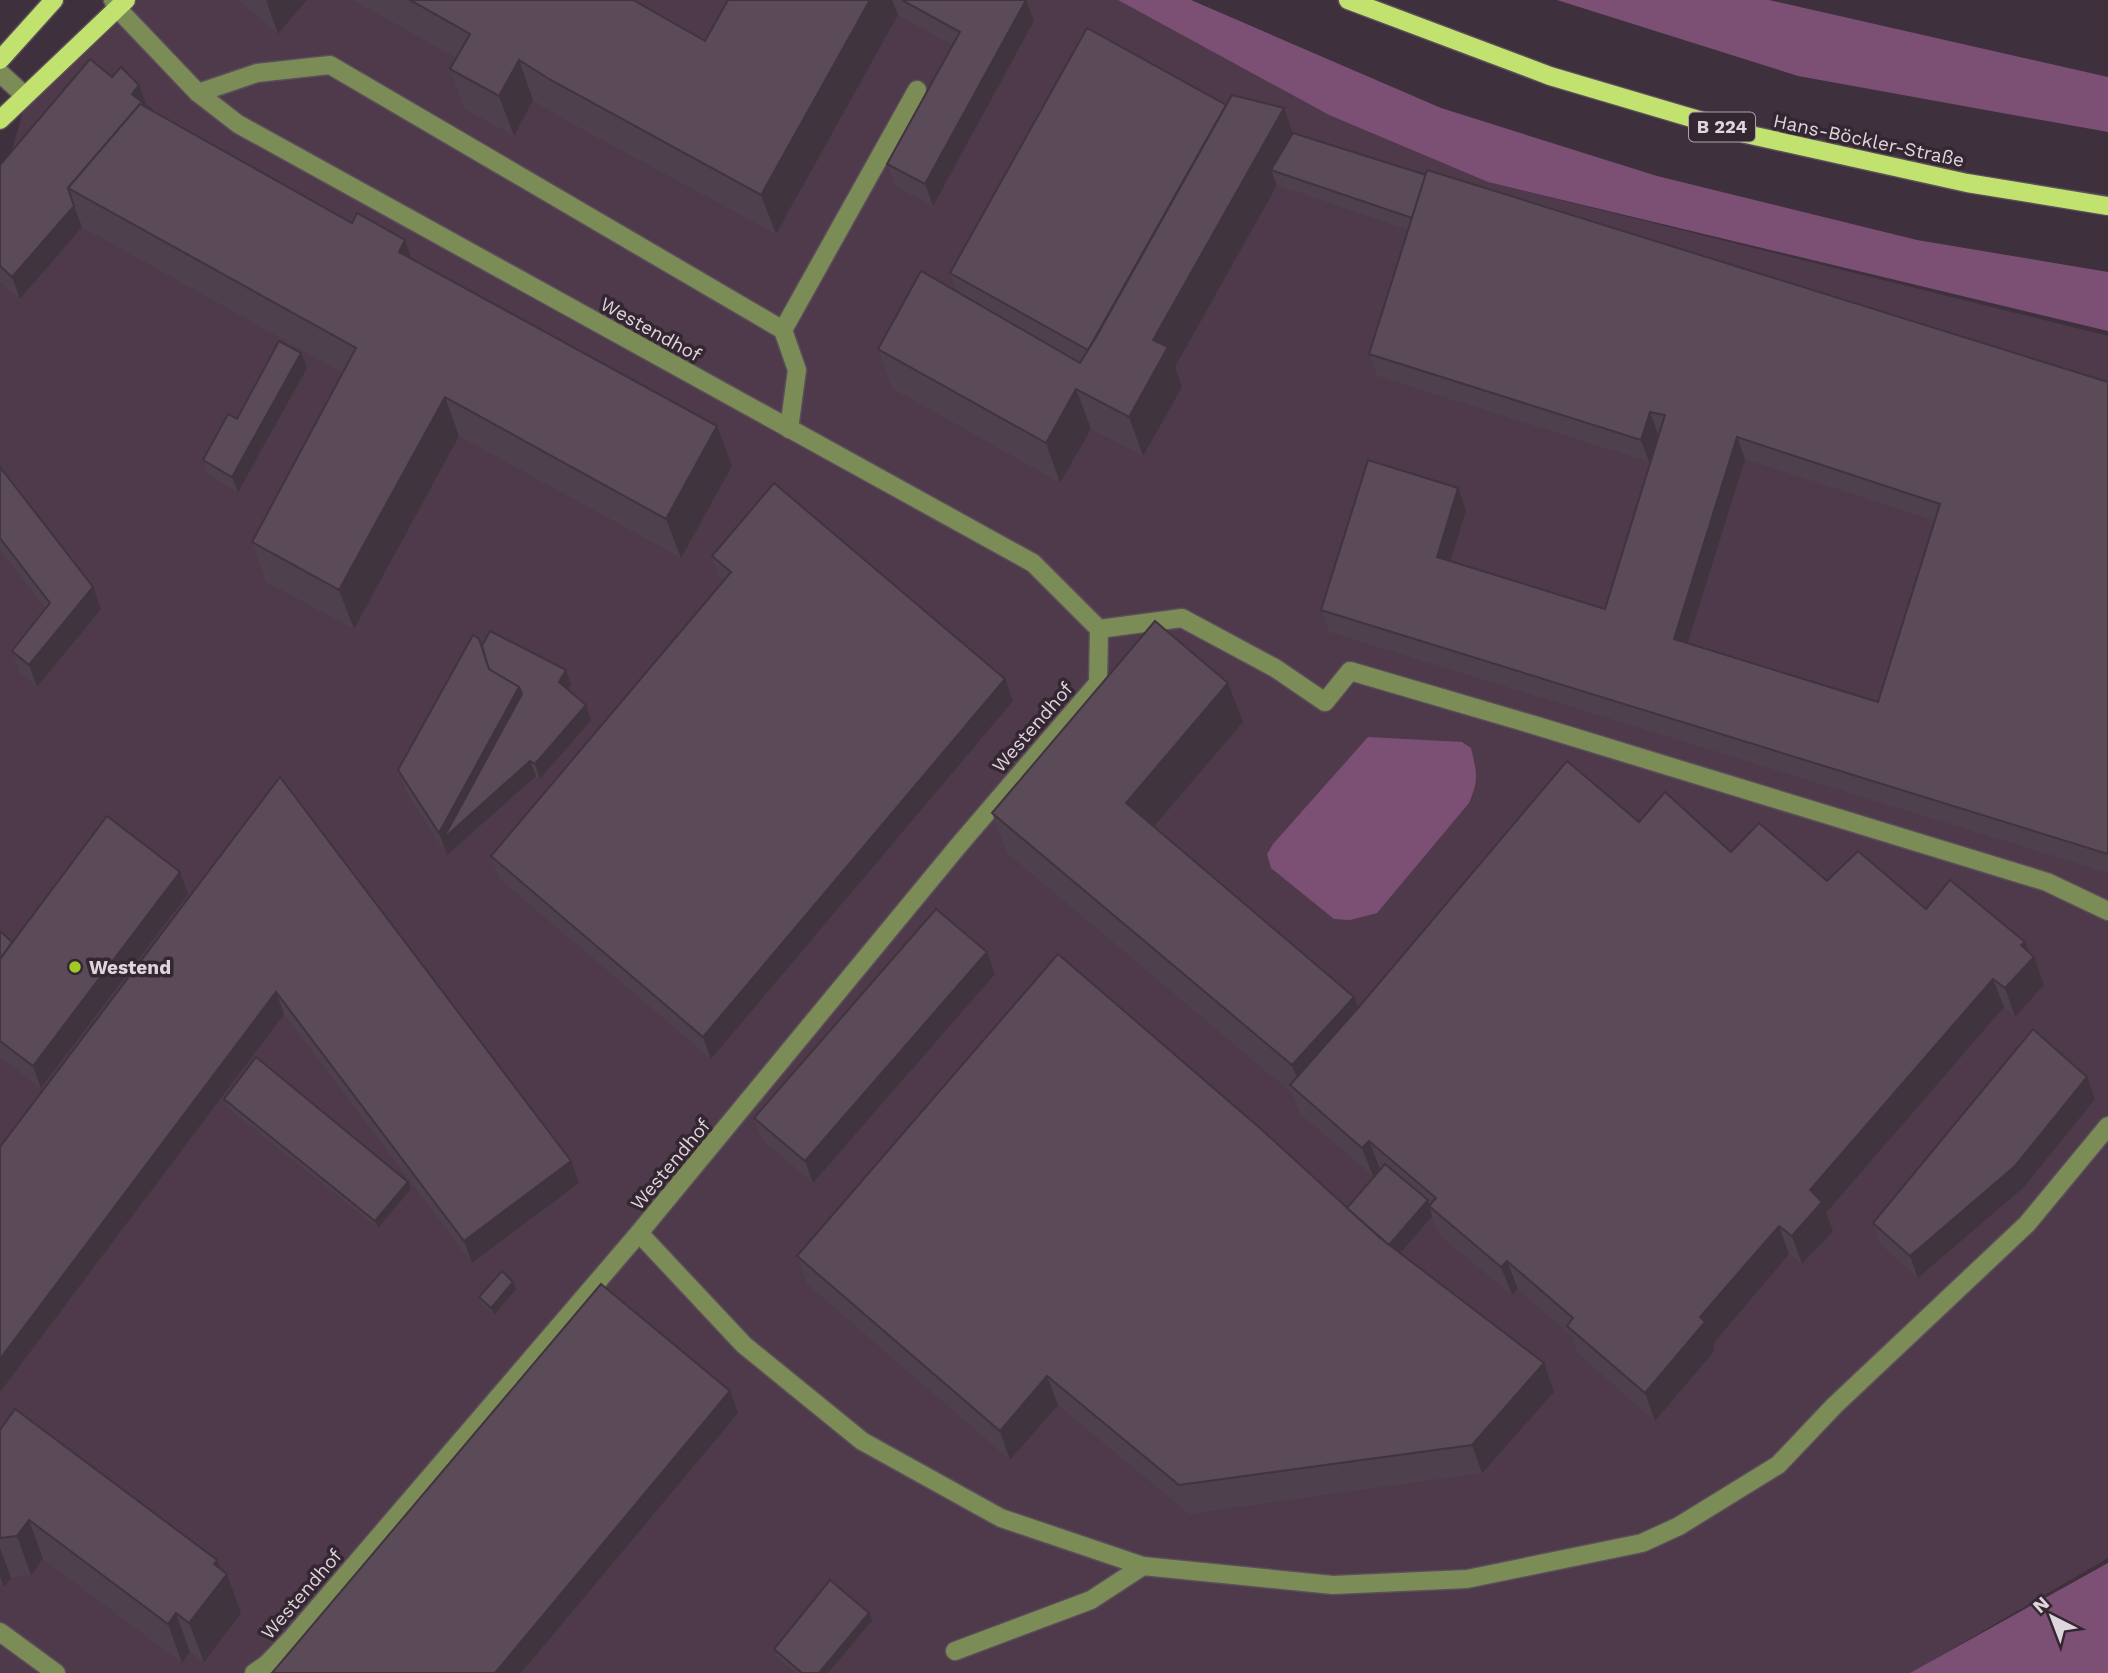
<svg xmlns="http://www.w3.org/2000/svg" width="2108" height="1673" font-family="'Work Sans',sans-serif">
<style>
.built{fill:#4e3a4b}
.green{fill:#7b5074}
.lines{fill:none;stroke-linecap:round;stroke-linejoin:round}
.minor-casing{stroke:#5c4e5a;stroke-width:21}
.major-casing{stroke:#5c4e5a;stroke-width:21}
.minor{stroke:#7c8c57;stroke-width:18}
.major{stroke:#c1e26f;stroke-width:18}
.wall{fill:#4e404c;fill-rule:evenodd}
.shaded-wall{fill:#40343e}
.building{fill:#5b4b58;stroke:#40343e;stroke-width:2;fill-rule:evenodd}
.poi-dot{fill:#a3c927;stroke:#352732;stroke-width:2.5}
.labels{text-anchor:middle;stroke-width:7;stroke-linejoin:round;paint-order:stroke}
.shield{fill:#352732;stroke:#aca2aa;stroke-width:2}
.shield-label{font-size:18px;font-weight:bold;fill:#dfd6dd}
.street-label{font-size:19px;fill:#dfd6dd;stroke:#352732}
.poi-label{font-size:19px;font-weight:bold;fill:#dfd6dd;stroke:#352732;text-anchor:start}
</style>
<rect width="100%" height="100%" fill="#3f303d"/>
<path class="built" d="M132 0H1118L1329 115 1488 182 2108 336V1558L1911 1673H0V169L10 157 27 97Z"/>
<g class="green">
<path d="M1118 0H1191L1441 108 1657 176 1917 240 2108 272V331L1488 182 1329 115Z"/>
<path d="M1557 0H1769L2108 77V132L1798 76Z"/>
<path d="M1368 737 1462 742 1471 748C1477 774 1479 779 1469 803L1377 913 1350 920 1334 919 1271 868 1267 854 1273 844Z"/>
<path d="M2108 1563V1673H1910Z"/>
</g>
<g class="lines">
<defs>
<g id="minor">
<path d="M113 0 118 9 198 93 238 124 1033 563 1099 629 1098 683 959 845 639 1233 291 1639 267 1664 254 1673"/>
<path d="M0 73 24 95"/>
<path d="M198 93 257 73 330 65 783 330 917 90"/>
<path d="M783 330 797 370 789 429"/>
<path d="M1099 629 1182 618 1275 668 1325 702 1350 671 1534 725 2047 882 2108 911"/>
<path d="M639 1233 744 1345 862 1441 1001 1518 1143 1566"/>
<path d="M0 1632 56 1673"/>
<path d="M955 1651 1091 1600 1143 1566 1333 1585 1467 1579 1642 1543 1679 1526 1778 1465 1834 1406 2027 1224 2108 1126"/>
</g>
<g id="major">
<path d="M1348 0 1550 76 1746 134 1967 183 2108 206"/>
<path d="M0 60 54 0"/>
<path d="M0 120 126 0"/>
</g>
</defs>
<use href="#minor" class="minor-casing"/>
<use href="#major" class="major-casing"/>
<use href="#minor" class="minor"/>
<use href="#major" class="major"/>
</g>
<g class="wall">
<path d="M238 0H307L278 34Z"/>
<path d="M353 0H633L705 41 728 0H1026L1034 21 933 206 895 186 887 164 952 45 898 15 776 234 563 119 533 100 514 136 464 109 450 69 456 58Z"/>
<path d="M1226 105 1284 108 1293 133 1426 175 2108 382V873L1329 632 1321 610 1458 488 1466 510 1450 561 1605 609 1659 435 1658 434 1649 462 1377 376 1369 354 1408 230 1277 185 1175 367 1182 387 1143 456 1091 429 1060 483 892 388 878 349 957 292 950 273ZM1745 459 1934 521 1878 702 1687 643Z"/>
<path d="M147 106 155 112 352 223 405 240 412 259 717 426 732 466 681 558 459 436 354 629 266 582 252 542 343 373 82 227 20 299 0 282V165Z"/>
<path d="M307 368 238 492 208 475 203 460 237 419Z"/>
<path d="M0 467 93 587 101 609 37 687 20 673 12 651 46 609 0 550Z"/>
<path d="M712 556 1005 679 1013 701 711 1059 499 878 491 856 724 581 720 578Z"/>
<path d="M482 646 566 670 571 685 568 690 591 720 540 779 536 776 447 855 406 792 398 770Z"/>
<path d="M1243 722 1154 827 1358 1008 1639 822 1827 881 1926 909 2025 942 2029 953 2034 957 2044 985 2015 1017 2004 1007 1826 1213 1833 1231 1802 1264 1789 1254 1713 1344 1715 1350 1655 1421 1578 1354 1571 1336 1518 1289 1512 1295 1439 1235 1432 1216 1400 1253 1544 1363 1554 1392 1482 1473 1189 1514 1058 1405 1010 1460 807 1284 797 1256 1347 1208 1380 1170V1169L1373 1176 1300 1114 1292 1093 1007 853 992 813Z"/>
<path d="M280 777 579 1183 472 1263 284 1014 0 1392Z"/>
<path d="M188 894 41 1088 0 1057V931L12 942Z"/>
<path d="M987 952 995 974 813 1183 762 1140 754 1118Z"/>
<path d="M224 1099 408 1182 411 1189 378 1228 227 1107Z"/>
<path d="M2095 1099 2023 1188 1918 1278 1881 1245 1873 1223Z"/>
<path d="M516 1289 494 1315 482 1305 479 1297Z"/>
<path d="M0 1430 220 1568 227 1574 241 1613 204 1662 190 1652 182 1663 43 1559 31 1575 11 1578 4 1587 0 1584Z"/>
<path d="M872 1621 828 1673H796L776 1656 774 1649Z"/>
</g>
<g class="shaded-wall">
<path d="M266 0H307L278 34Z"/>
<path d="M870 0H892L898 15 776 234 761 195Z"/>
<path d="M1026 0 1034 21 933 206 925 184Z"/>
<path d="M519 60 533 100 514 136 499 96Z"/>
<path d="M139 85 147 107 132 94Z"/>
<path d="M1284 108 1298 148 1271 170 1277 185 1175 367 1182 387 1143 456 1129 417 1153 340Z"/>
<path d="M74 206 82 227 20 299 12 277Z"/>
<path d="M405 240 419 280 399 252Z"/>
<path d="M301 353 307 368 238 492 232 477Z"/>
<path d="M1076 389 1091 429 1060 483 1046 443Z"/>
<path d="M445 397 459 436 354 629 339 590Z"/>
<path d="M1650 412 1658 434 1649 462 1641 440Z"/>
<path d="M717 426 732 466 681 558 666 519Z"/>
<path d="M1737 437 1745 459 1682 661 1674 639Z"/>
<path d="M1458 488 1466 510 1445 579 1437 557Z"/>
<path d="M93 587 101 609 37 687 29 665Z"/>
<path d="M566 670 571 685 564 697 559 682Z"/>
<path d="M1005 679 1013 701 711 1059 703 1037Z"/>
<path d="M1228 683 1243 722 1140 843 1126 803Z"/>
<path d="M519 687 527 709 530 761 536 776 447 855 439 833Z"/>
<path d="M586 705 591 720 540 779 535 764Z"/>
<path d="M180 872 188 894 41 1088 33 1066Z"/>
<path d="M2025 942 2032 959 2034 957 2044 985 2015 1017 2005 988 2021 945Z"/>
<path d="M987 952 995 974 813 1183 805 1161Z"/>
<path d="M1993 979 2004 1007 1826 1213 1833 1231 1802 1264 1792 1236 1810 1190Z"/>
<path d="M276 992 284 1014 0 1392V1359Z"/>
<path d="M1354 997 1369 1036 1304 1098 1292 1065Z"/>
<path d="M2087 1077 2095 1099 2023 1188 1918 1278 1910 1256Z"/>
<path d="M1369 1141 1380 1169 1373 1176 1362 1148Z"/>
<path d="M571 1161 579 1183 472 1263 464 1241Z"/>
<path d="M408 1182 411 1189 378 1228 375 1221Z"/>
<path d="M1428 1200 1432 1216 1389 1266 1384 1251Z"/>
<path d="M1779 1226 1789 1254 1713 1344 1715 1350 1655 1421 1645 1393 1700 1317Z"/>
<path d="M1507 1261 1518 1289 1512 1295 1501 1267Z"/>
<path d="M513 1282 516 1289 494 1315 491 1308Z"/>
<path d="M1544 1363 1554 1392 1482 1473 1472 1445Z"/>
<path d="M1047 1376 1058 1405 1010 1460 1000 1431Z"/>
<path d="M730 1391 738 1413 521 1673H495Z"/>
<path d="M29 1520 43 1559 31 1575 17 1536Z"/>
<path d="M0 1548 11 1578 4 1587 0 1577Z"/>
<path d="M217 1560 223 1578 227 1574 241 1613 204 1662 189 1623 214 1564Z"/>
<path d="M176 1613 190 1652 182 1663 168 1624Z"/>
<path d="M869 1613 872 1621 828 1673H819Z"/>
</g>
<g class="building">
<path d="M410 0H633L705 41 728 0H870L761 195 549 79 519 60 499 96 450 69 470 34Z"/>
<path d="M902 0H1026L925 184 887 164 960 32Z"/>
<path d="M1087 28 1226 105 1088 350 950 273Z"/>
<path d="M90 59 112 77 121 67 139 85 132 94 154 112 140 104 68 188 74 206 12 277 0 266V165Z"/>
<path d="M1232 95 1284 108 1153 340 1168 347 1129 417 1076 389 1046 443 878 349 921 271 1080 363 1095 339Z"/>
<path d="M140 104 352 223 357 213 405 240 399 252 717 426 666 519 445 397 339 590 252 542 356 348 68 188Z"/>
<path d="M1293 133 1426 175 1412 218 1271 170Z"/>
<path d="M1427 170 2108 382V854L1321 610 1368 460 1458 488 1437 557 1605 609 1665 415 1650 412 1641 440 1369 354ZM1737 437 1940 504 1878 702 1674 639Z"/>
<path d="M279 341 301 353 232 477 203 460 228 414 237 419Z"/>
<path d="M0 467 93 587 29 665 12 651 50 603 0 538Z"/>
<path d="M774 483 1005 679 703 1037 491 856 731 572 712 556Z"/>
<path d="M1155 621 1228 683 1126 803 1354 997 1292 1065 992 813Z"/>
<path d="M490 631 566 670 559 682 586 705 535 764 530 761 443 839 522 694 519 687 489 670 482 646Z"/>
<path d="M473 635 479 639 489 669 519 687 439 833 398 770Z"/>
<path d="M1567 761 1639 822 1665 792 1731 852 1759 823 1827 881 1858 851 1926 909 1950 880 2025 942 2021 945 2034 957 2005 988 1993 979 1810 1190 1822 1202 1792 1236 1779 1226 1700 1317 1705 1322 1645 1393 1567 1326 1573 1318 1507 1261 1501 1267 1429 1206 1436 1198 1369 1141 1362 1148 1290 1085 1358 1008Z"/>
<path d="M280 777 571 1161 464 1241 276 992 0 1359V1147Z"/>
<path d="M107 816 180 872 33 1066 0 1041V959Z"/>
<path d="M936 909 987 952 805 1161 754 1118Z"/>
<path d="M0 931 12 942 0 959Z"/>
<path d="M1058 954 1261 1129 1379 1237 1544 1363 1472 1445 1179 1485 1047 1376 1000 1431 797 1256Z"/>
<path d="M2033 1029 2087 1077 2015 1166 1910 1256 1873 1223Z"/>
<path d="M256 1057 408 1182 375 1221 224 1099Z"/>
<path d="M1385 1164 1428 1200 1389 1245 1347 1208Z"/>
<path d="M502 1271 513 1282 491 1308 479 1297Z"/>
<path d="M601 1284 730 1391 495 1673H272Z"/>
<path d="M15 1409 217 1560 214 1564 227 1574 189 1623 176 1613 168 1624 29 1520 17 1536 0 1538V1430Z"/>
<path d="M830 1580 869 1613 819 1673H802L774 1649Z"/>
</g>
<circle class="poi-dot" cx="75" cy="967" r="7"/>
<g class="labels">
<rect class="shield" x="1689" y="112.5" width="66" height="29" rx="5"/>
<g class="shield-label">
<text x="1722" y="133">B 224</text>
</g>
<g class="street-label">
<text transform="translate(1869 140) rotate(12)" y="7">Hans-Böckler-Straße</text>
<text transform="translate(651 329) rotate(29)" y="7">Westendhof</text>
<text transform="translate(1032 727) rotate(-49)" y="7">Westendhof</text>
<text transform="translate(670 1164) rotate(-50)" y="7">Westendhof</text>
<text transform="translate(301 1594) rotate(-49)" y="7">Westendhof</text>
</g>
<g class="poi-label">
<text x="89" y="974">Westend</text>
</g>
</g>
<g transform="translate(2052 1617) rotate(318)" stroke="#352732" stroke-width="5" paint-order="stroke">
<path d="M0-5L12 26L0 18L-12 26Z" fill="#dfd6dd"/>
<text y="-10" font-size="19" font-weight="bold" text-anchor="middle" fill="#dfd6dd">N</text>
</g>
</svg>
